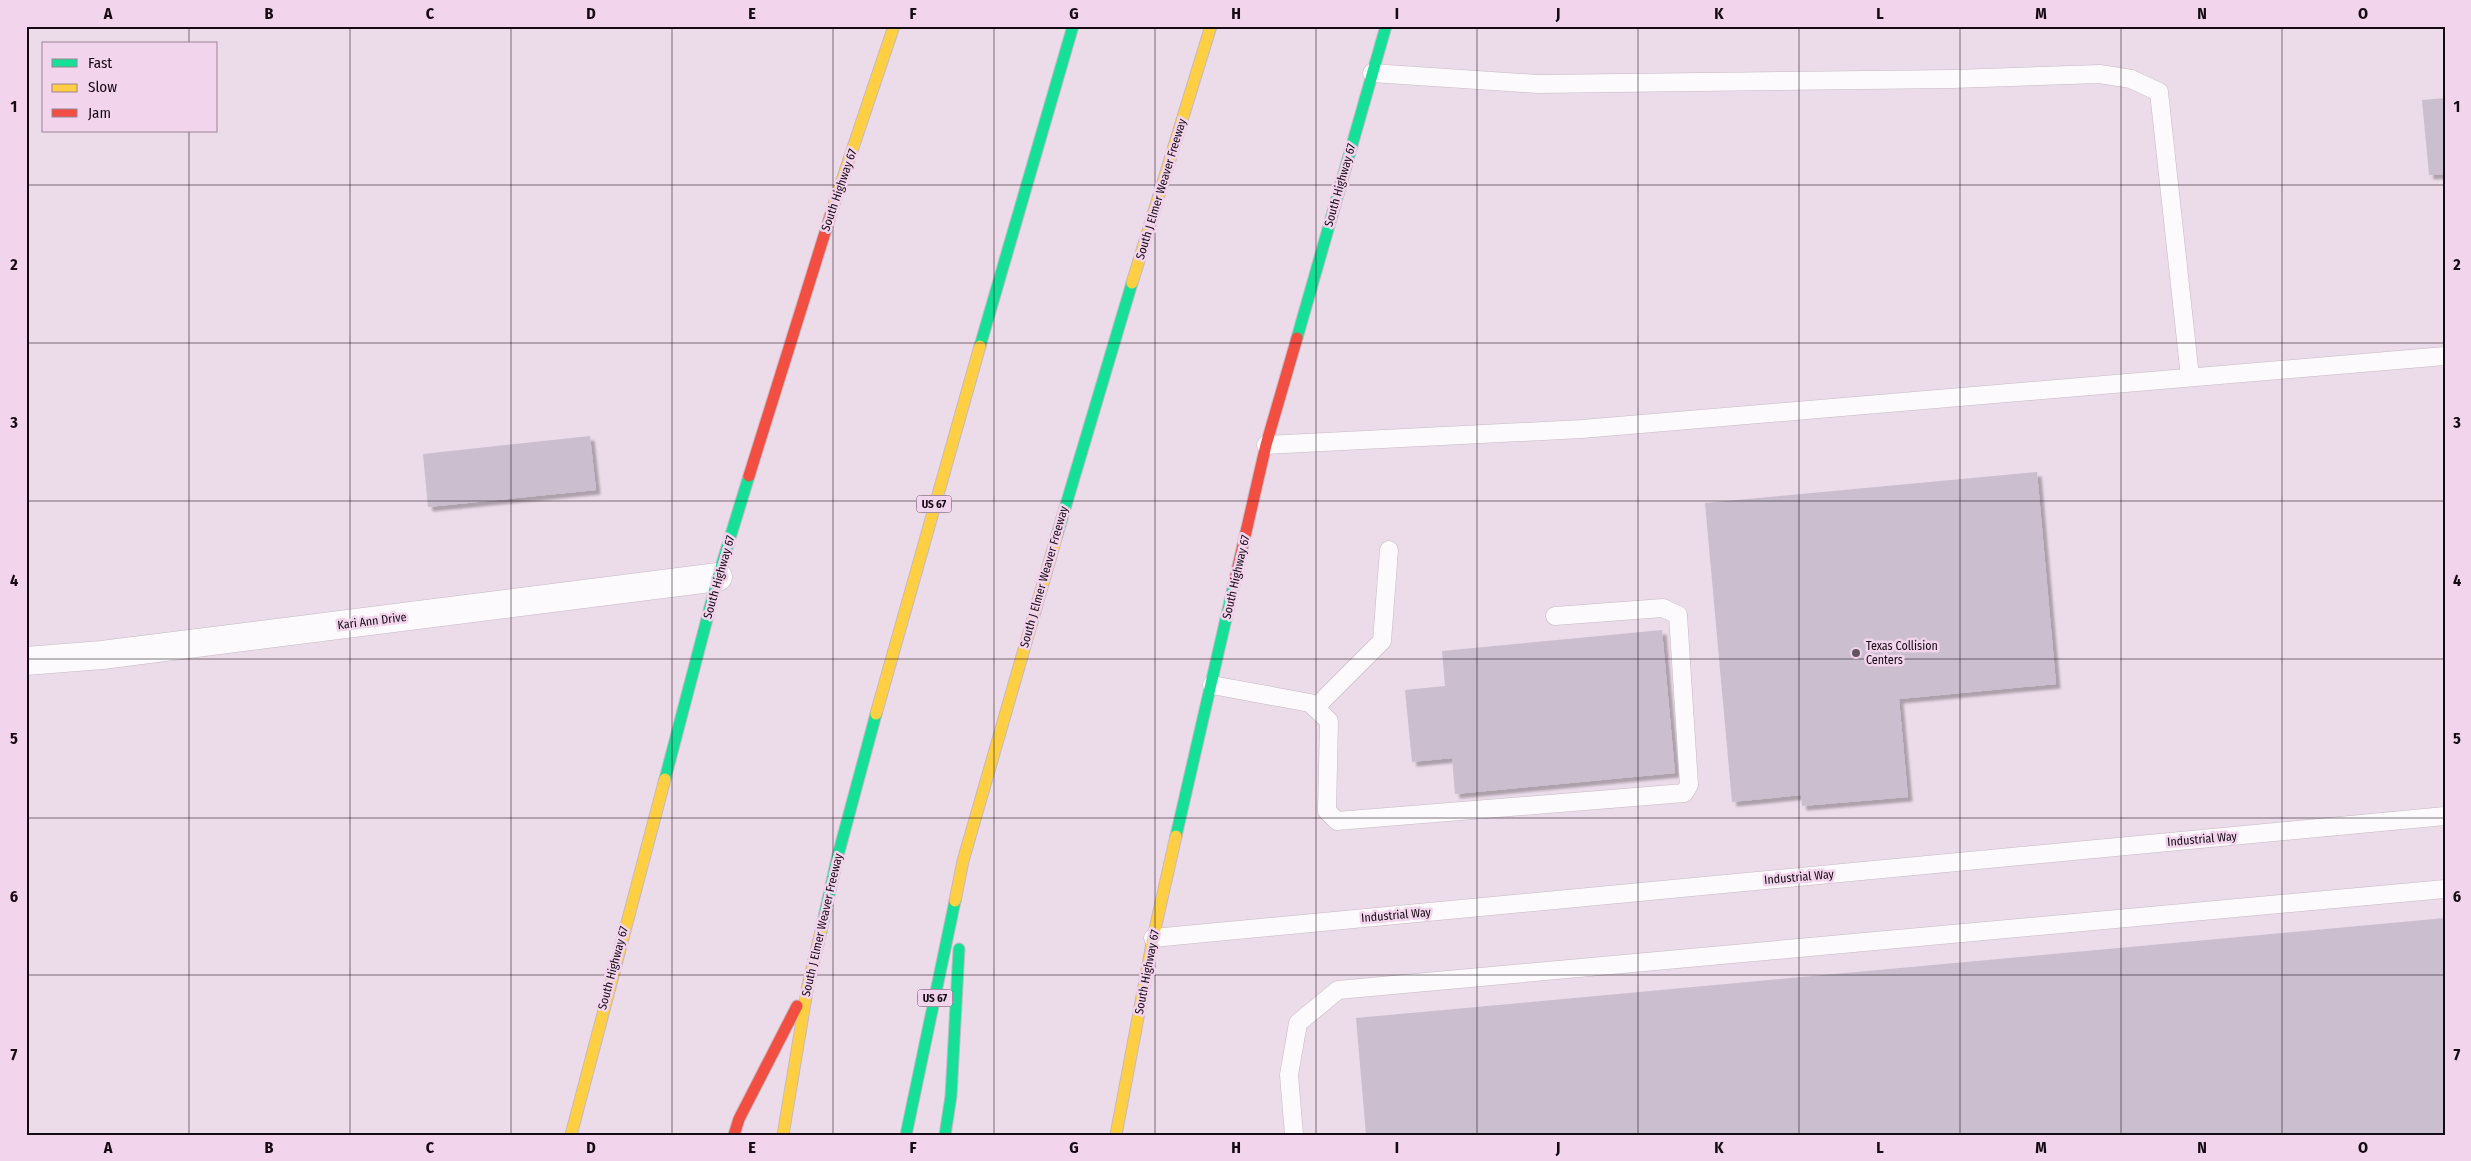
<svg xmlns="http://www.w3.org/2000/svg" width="2471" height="1161" font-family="'Fira Sans Condensed',sans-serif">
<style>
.building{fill:#cabecf;filter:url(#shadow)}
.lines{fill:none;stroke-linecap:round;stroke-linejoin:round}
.lane-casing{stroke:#c6b9c3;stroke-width:19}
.street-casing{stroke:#c6b9c3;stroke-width:29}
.fast-casing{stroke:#c6b9c3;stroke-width:13}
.slow-casing{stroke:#c6b9c3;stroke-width:13}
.jam-casing{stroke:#c6b9c3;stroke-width:13}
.lane{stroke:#fcfafc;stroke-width:18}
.street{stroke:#fcfafc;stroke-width:28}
.fast{stroke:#16e098;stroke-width:11}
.slow{stroke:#ffcf43;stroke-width:11}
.jam{stroke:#f24e42;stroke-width:11}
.grid{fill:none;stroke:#150b14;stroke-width:1;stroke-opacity:0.55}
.poi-dot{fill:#60545f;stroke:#f3d4ed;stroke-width:2}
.labels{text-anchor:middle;stroke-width:5;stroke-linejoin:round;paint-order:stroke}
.shield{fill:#f3d4ed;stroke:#584755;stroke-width:1}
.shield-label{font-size:11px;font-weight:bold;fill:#150b14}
.street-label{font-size:12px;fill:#150b14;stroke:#f3d4ed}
.poi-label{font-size:12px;fill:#150b14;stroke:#f3d4ed;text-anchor:start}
.neatline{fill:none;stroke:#150b14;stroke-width:2}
.grid-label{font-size:16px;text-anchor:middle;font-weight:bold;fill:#150b14}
</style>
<defs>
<filter id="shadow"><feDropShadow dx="4.5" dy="4.5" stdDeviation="1" flood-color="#0004"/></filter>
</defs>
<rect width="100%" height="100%" fill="#ecdbe9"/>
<g class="building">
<path d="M2445 98V174L2429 175 2422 100Z"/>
<path d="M590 436 596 490 428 507 423 454Z"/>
<path d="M2037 472 2056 684 1899 699 1908 797 1802 806 1801 795 1732 802 1705 503Z"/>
<path d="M1662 630 1675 773 1455 794 1452 758 1412 762 1405 690 1445 686 1442 651Z"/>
<path d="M2445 918V1135H1366L1356 1018Z"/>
</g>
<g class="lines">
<defs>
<g id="lane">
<path d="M1372 73 1538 84 1953 79 2100 74 2131 79 2159 92 2190 377"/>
<path d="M1266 445 1582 429 2445 356"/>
<path d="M1212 685 1310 703 1329 721 1327 811 1337 821 1684 793 1689 785 1678 615 1663 608 1555 616"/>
<path d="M1316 707 1382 641 1389 550"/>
<path d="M1153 938 2445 816"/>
<path d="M1294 1135 1289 1075 1298 1023 1338 990 2445 889"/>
</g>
<path id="street" d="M26 661 102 655 718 577"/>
<g id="fast">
<path d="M1297 338 1386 26"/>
<path d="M980 346 1073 26"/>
<path d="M1057 535 1132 283"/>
<path d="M665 779 718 577 749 476"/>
<path d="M1176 836 1234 584"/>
<path d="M821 931 837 859 876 714"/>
<path d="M906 1135 955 901"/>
<path d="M945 1135 951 1096 959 949"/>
</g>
<g id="slow">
<path d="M833 207 894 26"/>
<path d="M1132 283 1211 26"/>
<path d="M876 714 980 346"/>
<path d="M955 901 963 861 1057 535"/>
<path d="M571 1135 665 779"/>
<path d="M783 1135 808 985 821 931"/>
<path d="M1116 1135 1153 938 1176 836"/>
</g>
<g id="jam">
<path d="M749 476 833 207"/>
<path d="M1234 584 1266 445 1297 338"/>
<path d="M734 1135 739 1119 797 1006"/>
</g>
</defs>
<use href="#lane" class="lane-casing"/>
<use href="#street" class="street-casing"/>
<use href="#fast" class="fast-casing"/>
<use href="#slow" class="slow-casing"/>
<use href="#jam" class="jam-casing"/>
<use href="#lane" class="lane"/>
<use href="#street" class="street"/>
<use href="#fast" class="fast"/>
<use href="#slow" class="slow"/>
<use href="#jam" class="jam"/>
</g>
<path class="grid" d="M189 26V44M350 26V1135M511 26V1135M672 26V1135M833 26V1135M994 26V1135M1155 26V1135M1316 26V1135M1477 26V1135M1638 26V1135M1799 26V1135M1960 26V1135M2121 26V1135M2282 26V1135M189 131V1135M26 185H2445M26 343H2445M26 501H2445M26 659H2445M26 818H2445M26 975H2445"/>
<circle class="poi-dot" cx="1856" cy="653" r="5"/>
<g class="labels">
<g class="shield">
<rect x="916.5" y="495.5" width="35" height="17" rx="4"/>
<rect x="917.5" y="989.5" width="35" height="17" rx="4"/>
</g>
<g class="shield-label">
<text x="934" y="508">US 67</text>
<text x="935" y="1002">US 67</text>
</g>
<g class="street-label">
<text transform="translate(1340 185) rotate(-74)" y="4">South Highway 67</text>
<text transform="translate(1161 189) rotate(-73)" y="4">South J Elmer Weaver Freeway</text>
<text transform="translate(839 190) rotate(-71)" y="4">South Highway 67</text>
<text transform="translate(719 577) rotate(-74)" y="4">South Highway 67</text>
<text transform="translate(1044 577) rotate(-74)" y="4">South J Elmer Weaver Freeway</text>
<text transform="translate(1236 577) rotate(-77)" y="4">South Highway 67</text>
<text transform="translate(372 621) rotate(-7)" y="4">Kari Ann Drive</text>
<text transform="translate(2202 839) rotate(-5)" y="4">Industrial Way</text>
<text transform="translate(1799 877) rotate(-5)" y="4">Industrial Way</text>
<text transform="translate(1396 915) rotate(-5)" y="4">Industrial Way</text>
<text transform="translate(822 925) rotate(-77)" y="4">South J Elmer Weaver Freeway</text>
<text transform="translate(613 968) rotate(-75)" y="4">South Highway 67</text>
<text transform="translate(1147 972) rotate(-79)" y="4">South Highway 67</text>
</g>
<g class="poi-label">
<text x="1866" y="650">Texas Collision<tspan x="1866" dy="14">Centers</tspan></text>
</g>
</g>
<rect width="2471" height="1161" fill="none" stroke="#f3d4ed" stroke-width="55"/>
<rect x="42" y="42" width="175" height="90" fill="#f3d4ed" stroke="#9a8496"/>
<rect x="52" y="59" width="25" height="8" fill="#16e098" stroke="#9a8496"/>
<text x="88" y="68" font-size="15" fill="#150b14">Fast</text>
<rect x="52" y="84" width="25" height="8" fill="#ffcf43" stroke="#9a8496"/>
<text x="88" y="92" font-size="15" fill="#150b14">Slow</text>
<rect x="52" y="109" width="25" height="8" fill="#f24e42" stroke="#9a8496"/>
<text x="88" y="118" font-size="15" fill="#150b14">Jam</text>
<rect x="28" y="28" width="2416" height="1106" class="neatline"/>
<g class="grid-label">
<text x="108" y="19">A</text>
<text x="269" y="19">B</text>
<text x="430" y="19">C</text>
<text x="591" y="19">D</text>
<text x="752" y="19">E</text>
<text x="913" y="19">F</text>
<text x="1074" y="19">G</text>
<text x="1236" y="19">H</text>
<text x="1397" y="19">I</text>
<text x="1558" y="19">J</text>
<text x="1719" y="19">K</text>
<text x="1880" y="19">L</text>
<text x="2041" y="19">M</text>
<text x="2202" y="19">N</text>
<text x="2363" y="19">O</text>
<text x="14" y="112">1</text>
<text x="2457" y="112">1</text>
<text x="14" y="270">2</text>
<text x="2457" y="270">2</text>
<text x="14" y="428">3</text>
<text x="2457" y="428">3</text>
<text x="14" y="586">4</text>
<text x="2457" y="586">4</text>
<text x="14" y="744">5</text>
<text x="2457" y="744">5</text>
<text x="14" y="902">6</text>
<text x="2457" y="902">6</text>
<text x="14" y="1060">7</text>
<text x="2457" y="1060">7</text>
<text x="108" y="1153">A</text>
<text x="269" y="1153">B</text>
<text x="430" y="1153">C</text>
<text x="591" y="1153">D</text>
<text x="752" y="1153">E</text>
<text x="913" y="1153">F</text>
<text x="1074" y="1153">G</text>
<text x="1236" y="1153">H</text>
<text x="1397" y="1153">I</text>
<text x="1558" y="1153">J</text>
<text x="1719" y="1153">K</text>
<text x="1880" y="1153">L</text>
<text x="2041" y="1153">M</text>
<text x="2202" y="1153">N</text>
<text x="2363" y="1153">O</text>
</g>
</svg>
